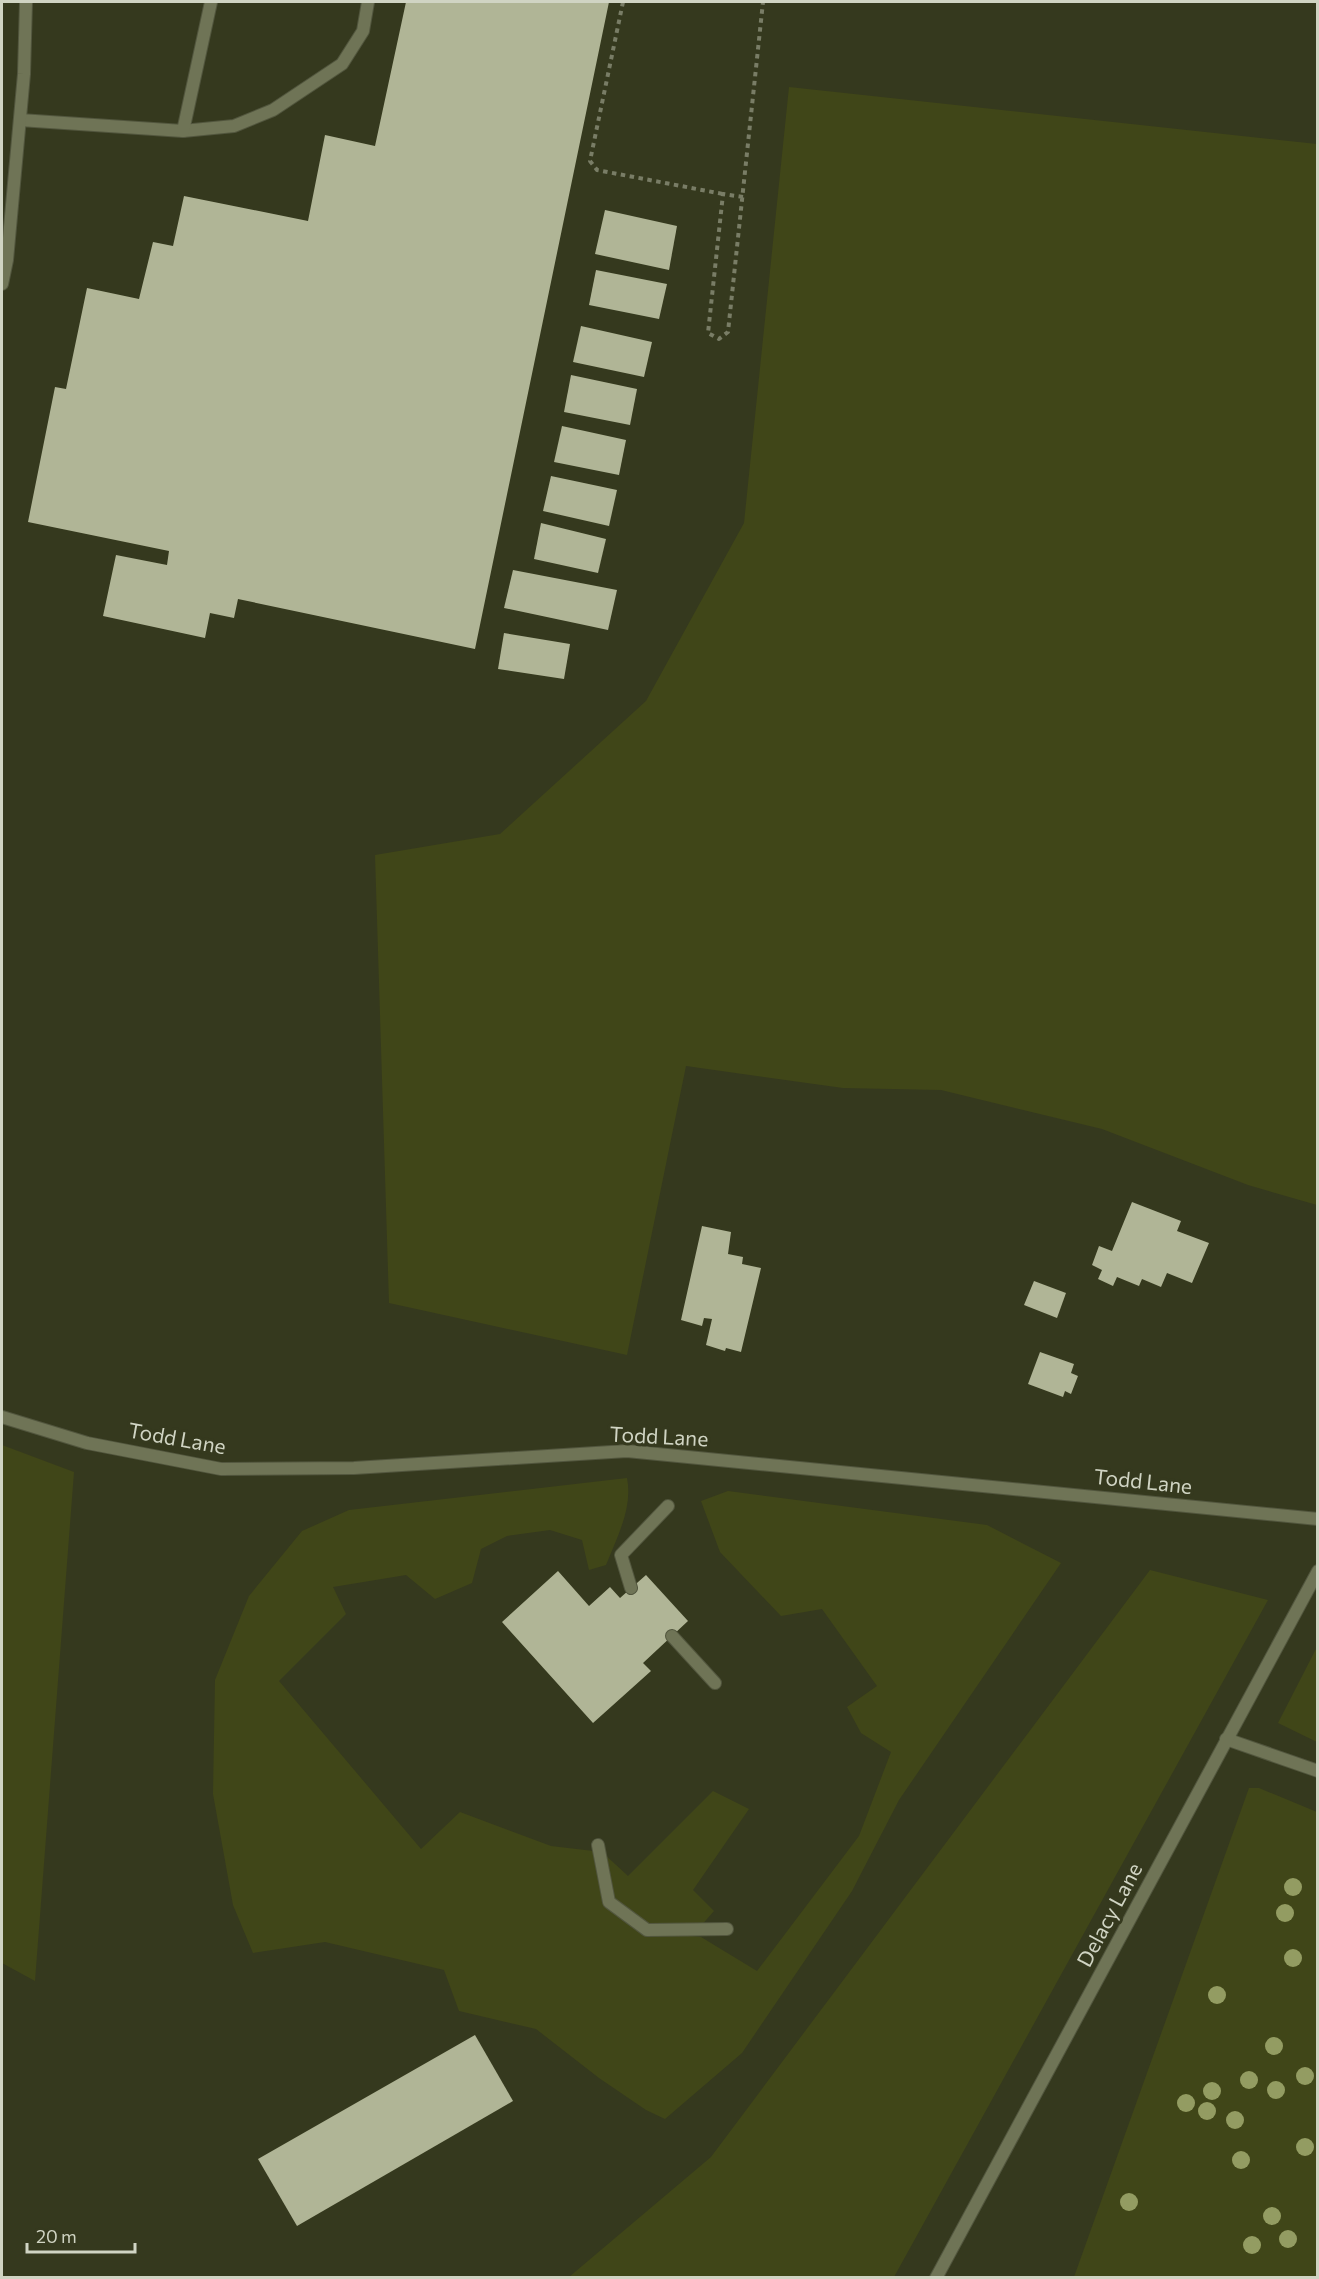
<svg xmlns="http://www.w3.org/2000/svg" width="1319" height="2279" font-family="Commissioner,sans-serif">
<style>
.green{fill:#404618}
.building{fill:#b0b596}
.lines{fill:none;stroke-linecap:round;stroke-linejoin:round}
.lane-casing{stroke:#52563e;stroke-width:14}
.street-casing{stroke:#52563e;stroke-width:14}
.path{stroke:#797d66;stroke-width:4;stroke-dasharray:4.5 4.5;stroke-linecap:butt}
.lane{stroke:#6f7456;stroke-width:12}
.street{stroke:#6f7456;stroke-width:12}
.tree{fill:#939c62}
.labels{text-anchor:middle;stroke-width:6;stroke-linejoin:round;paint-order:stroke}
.street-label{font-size:21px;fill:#d0d4c3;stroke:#35391e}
</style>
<rect width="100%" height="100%" fill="#35391e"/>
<g class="green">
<path d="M789 87 1317 144V1205L1248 1185 1102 1129 941 1090 843 1088 686 1066 627 1355 389 1303 375 855 500 834 646 701 744 523Z"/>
<path d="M2 1445 74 1472 35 1981 2 1963Z"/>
<path d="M627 1478C633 1508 617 1537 606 1565L589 1570 582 1540 550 1530 507 1536 481 1549 472 1583 435 1599 406 1575 333 1587 346 1614 279 1681 421 1849 460 1812 551 1846 602 1852 628 1876 713 1791 749 1809 693 1890 714 1911 692 1936 701 1937 757 1971 859 1836 891 1752 861 1733 847 1707 877 1686 822 1609 781 1616 720 1552 701 1501 728 1491 987 1525 1061 1563 899 1800 852 1891 742 2053 665 2119 646 2110 599 2078 536 2029 459 2011 444 1970 325 1942 253 1953 233 1905 213 1794 215 1680 249 1596 302 1531 349 1510Z"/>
<path d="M1150 1570 1268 1600 894 2277H569L711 2157Z"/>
<path d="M1317 1647V1742L1278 1723Z"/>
<path d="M1249 1788H1259L1317 1812V2277H1074Z"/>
</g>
<g class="building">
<path d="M406 2H609L475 649 238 599 234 618 210 613 205 638 103 616 116 555 167 565 169 551 28 522 55 387 66 389 87 288 139 299 153 242 173 246 184 196 308 221 325 135 375 146Z"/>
<path d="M605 210 677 226 669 270 595 254Z"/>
<path d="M596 270 667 284 659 319 589 305Z"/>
<path d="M581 326 652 342 644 377 573 362Z"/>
<path d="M571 375 637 389 630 425 564 412Z"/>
<path d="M562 426 626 440 619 475 554 462Z"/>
<path d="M551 476 617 490 609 526 543 511Z"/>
<path d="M541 523 606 539 598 573 534 559Z"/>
<path d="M513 570 617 590 608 630 504 608Z"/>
<path d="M504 633 570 644 564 679 498 669Z"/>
<path d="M1132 1202 1181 1221 1177 1231 1209 1243 1192 1283 1167 1273 1161 1287 1142 1279 1139 1286 1117 1277 1113 1286 1098 1279 1102 1270 1092 1265 1099 1246 1112 1251Z"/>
<path d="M702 1226 731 1232 728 1254 743 1257 742 1264 761 1268 741 1352 726 1348 725 1351 706 1345 712 1319 704 1318 702 1326 681 1320Z"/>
<path d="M1034 1281 1066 1293 1057 1318 1024 1305Z"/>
<path d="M1040 1352 1074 1364 1071 1373 1078 1376 1071 1394 1065 1391 1063 1397 1028 1384Z"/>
<path d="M558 1571 589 1606 610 1587 620 1598 646 1575 688 1621 643 1663 651 1671 593 1723 502 1622Z"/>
<path d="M475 2035 513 2101 297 2226 258 2159Z"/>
</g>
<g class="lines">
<defs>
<g id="lane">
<path d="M20 120 183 131 234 126 273 110 342 64 363 31 368 2"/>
<path d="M183 131 211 2"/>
<path d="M631 1588 621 1555 668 1506"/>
<path d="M672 1636 715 1683"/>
<path d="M1226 1739 1318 1771"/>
<path d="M598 1845 609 1902 647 1930 727 1929"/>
</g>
<g id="street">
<path d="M2 284 7 260 24 74 26 2"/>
<path d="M2 1417 87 1443 221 1469 354 1468 627 1451 1318 1519"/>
<path d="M936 2278 1318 1571"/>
</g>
</defs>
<use href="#lane" class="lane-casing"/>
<use href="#street" class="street-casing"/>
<g class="path">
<path d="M623 2 590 161 597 170 723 194"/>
<path d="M743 197 723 194 708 333 719 339 728 332 763 2"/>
</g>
<use href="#lane" class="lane"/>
<use href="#street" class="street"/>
</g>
<g class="tree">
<circle cx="1293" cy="1887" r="9"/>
<circle cx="1285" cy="1913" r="9"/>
<circle cx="1293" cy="1958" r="9"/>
<circle cx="1217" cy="1995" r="9"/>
<circle cx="1274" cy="2046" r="9"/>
<circle cx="1305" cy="2076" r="9"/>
<circle cx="1249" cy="2080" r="9"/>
<circle cx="1276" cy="2090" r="9"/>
<circle cx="1212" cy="2091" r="9"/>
<circle cx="1186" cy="2103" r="9"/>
<circle cx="1207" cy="2111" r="9"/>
<circle cx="1235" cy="2120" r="9"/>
<circle cx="1305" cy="2147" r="9"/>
<circle cx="1241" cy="2160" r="9"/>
<circle cx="1129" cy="2202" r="9"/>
<circle cx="1272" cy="2216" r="9"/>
<circle cx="1288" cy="2239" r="9"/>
<circle cx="1252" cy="2245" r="9"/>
</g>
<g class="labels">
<g class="street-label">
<text transform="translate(659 1437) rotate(3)" y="7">Todd Lane</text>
<text transform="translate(177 1439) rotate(10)" y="7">Todd Lane</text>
<text transform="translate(1143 1482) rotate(6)" y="7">Todd Lane</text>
<text transform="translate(1110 1915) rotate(-62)" y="7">Delacy Lane</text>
</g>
</g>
<rect width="1319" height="2279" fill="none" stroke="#d0d4c3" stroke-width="6"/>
<path d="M27 2243v9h108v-9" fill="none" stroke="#d0d4c3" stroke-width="3"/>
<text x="36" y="2243" font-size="18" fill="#d0d4c3" stroke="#35391e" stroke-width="4.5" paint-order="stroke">20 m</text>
</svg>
